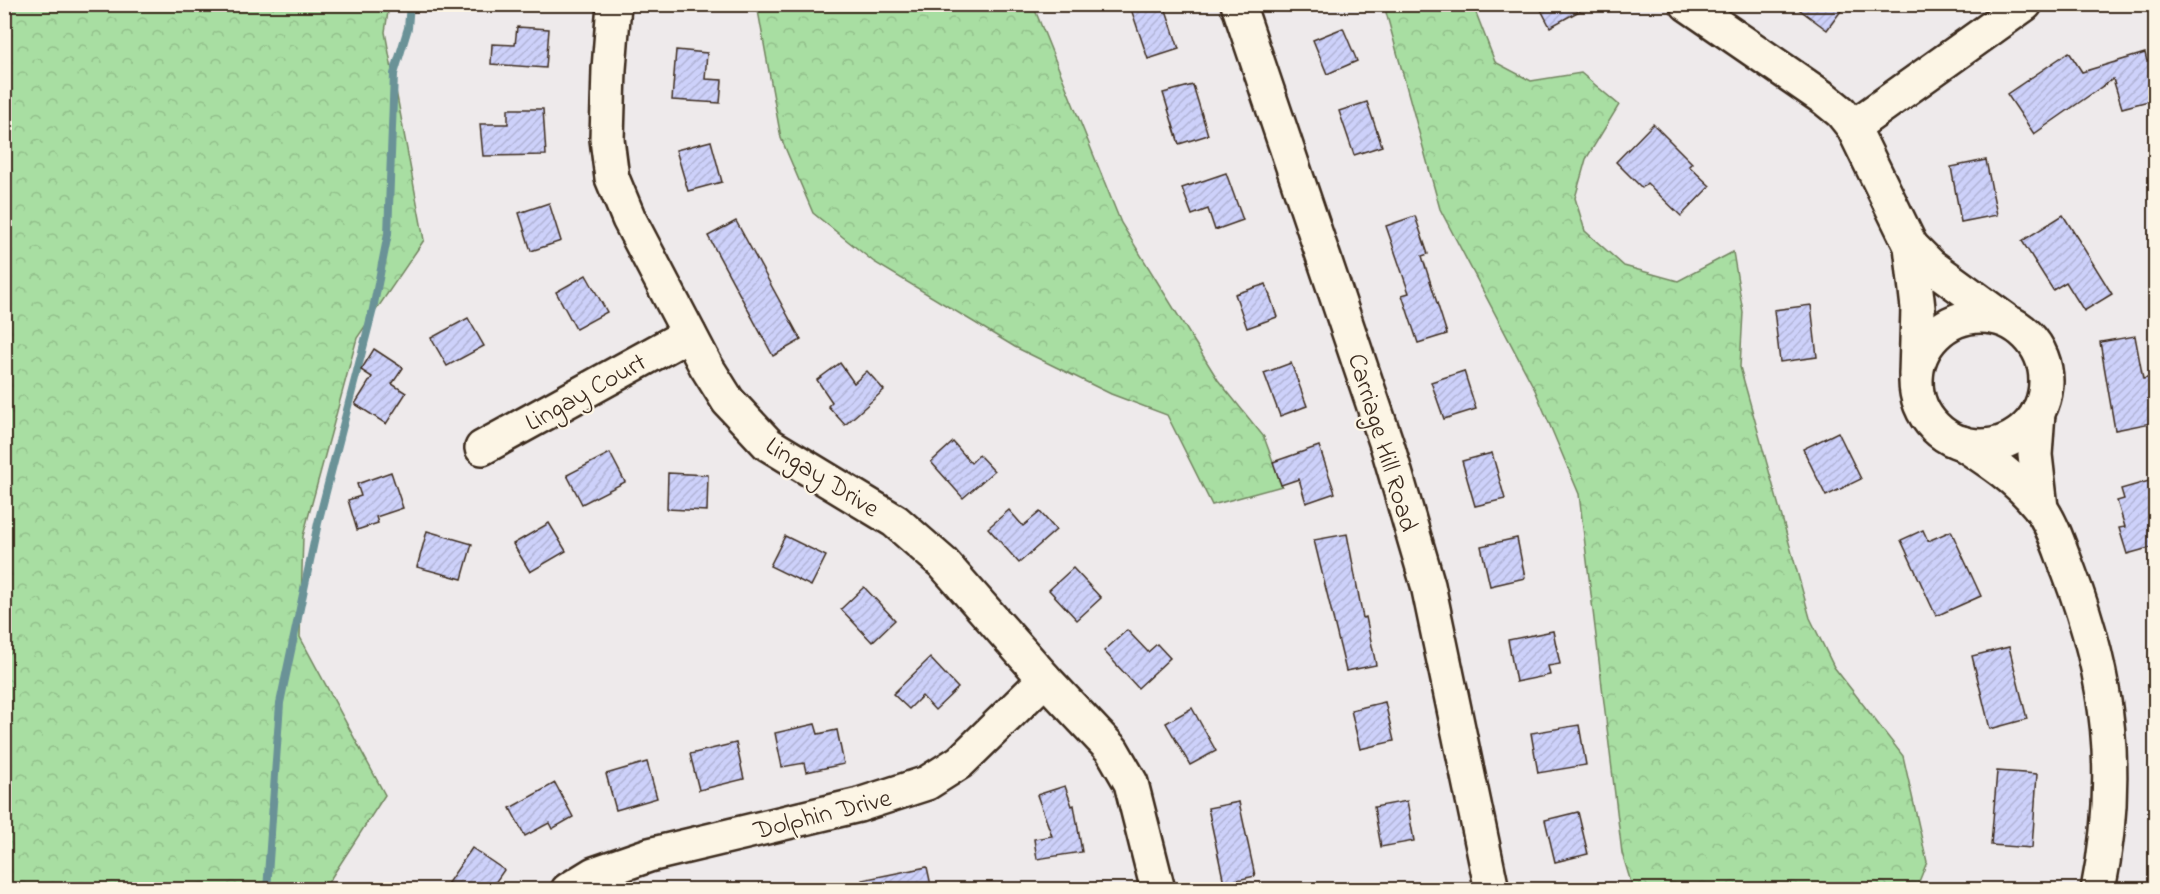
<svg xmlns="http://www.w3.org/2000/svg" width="2160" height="894" font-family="'Indie Flower',sans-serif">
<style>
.forest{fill:url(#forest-crowns);stroke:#728460;stroke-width:1.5}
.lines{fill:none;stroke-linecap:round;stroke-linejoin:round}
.stream{stroke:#6a9297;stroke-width:8}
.building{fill:url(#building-hatch);stroke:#3b2a1e;stroke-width:1.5}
.minor-casing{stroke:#3b2a1e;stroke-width:38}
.minor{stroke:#fcf5e5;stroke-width:33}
.labels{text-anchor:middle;stroke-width:4.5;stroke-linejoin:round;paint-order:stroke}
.street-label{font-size:26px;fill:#3b2a1e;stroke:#fcf5e5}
</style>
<defs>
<pattern id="forest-crowns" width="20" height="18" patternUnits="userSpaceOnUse" patternTransform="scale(1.5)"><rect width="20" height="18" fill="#a8dea2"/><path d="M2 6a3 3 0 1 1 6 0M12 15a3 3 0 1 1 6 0" fill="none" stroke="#92bf8b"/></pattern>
<pattern id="building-hatch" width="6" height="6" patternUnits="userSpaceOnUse" patternTransform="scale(1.5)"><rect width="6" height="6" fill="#cdd1fa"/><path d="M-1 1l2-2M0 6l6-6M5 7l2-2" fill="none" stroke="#b1b4d6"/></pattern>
</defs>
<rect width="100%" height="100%" fill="#eeeaeb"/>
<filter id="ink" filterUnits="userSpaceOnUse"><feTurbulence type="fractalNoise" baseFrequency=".0167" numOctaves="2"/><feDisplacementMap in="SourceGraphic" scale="12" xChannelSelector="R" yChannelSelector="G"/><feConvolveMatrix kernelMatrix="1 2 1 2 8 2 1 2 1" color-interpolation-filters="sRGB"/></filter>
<g filter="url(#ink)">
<g class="forest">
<path d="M5 4 389 5 385 32 424 240 357 338 303 536 300 637 385 795 324 889H5Z"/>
<path d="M757 5H1033L1121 223 1218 380 1264 437 1282 486 1212 505 1167 415 1111 394 1015 347 874 262 813 213 781 138Z"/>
<path d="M1384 5H1473L1495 62 1531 81 1581 73 1619 105 1586 159 1575 198 1585 231 1624 266 1678 281 1733 252 1743 312 1740 367 1810 618 1834 667 1903 756 1927 862 1916 889H1633L1622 853 1579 494 1535 390 1440 209Z"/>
</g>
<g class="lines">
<path class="stream" d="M267 890 280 703 318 523 373 309 388 234 394 74 408 28 410 4"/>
</g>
<g class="building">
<path d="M1143 4H1164L1179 49 1148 59 1131 9Z"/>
<path d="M1538 4H1592L1550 27Z"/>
<path d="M1792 4H1846L1827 30Z"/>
<path d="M517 27 549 29 546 68 491 64 492 44 515 45Z"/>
<path d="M1343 28 1357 61 1327 74 1313 40Z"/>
<path d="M676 50 707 53 705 79 722 80 720 103 672 100Z"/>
<path d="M2069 52 2082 72 2145 53 2147 61 2156 58V99L2122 108 2113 79 2034 134 2007 94Z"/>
<path d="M1193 85 1208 135 1179 144 1163 93Z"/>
<path d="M1367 102 1382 146 1354 155 1339 111Z"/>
<path d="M508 109H543L546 155 483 156 480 124H508Z"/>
<path d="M1653 124 1692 163 1689 166 1710 186 1681 216 1647 183 1642 188 1616 162Z"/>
<path d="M711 141 722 182 688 191 676 150Z"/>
<path d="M1986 160 1997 215 1961 222 1951 167Z"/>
<path d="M1226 173 1243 220 1215 230 1208 209 1192 215 1182 188Z"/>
<path d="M549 203 561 241 531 251 519 213Z"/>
<path d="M2063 215 2112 294 2084 311 2066 282 2053 290 2022 241Z"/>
<path d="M1415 216 1428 254 1422 256 1447 334 1418 343 1402 295 1409 293 1386 226Z"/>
<path d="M736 221 801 340 773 356 708 236Z"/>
<path d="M586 275 607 312 576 329 556 292Z"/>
<path d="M1266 284 1277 317 1247 328 1235 294Z"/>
<path d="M1811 305 1817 357 1780 362 1774 310Z"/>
<path d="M468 318 484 346 447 366 431 338Z"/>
<path d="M2135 336 2143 379 2151 377 2156 422 2115 430 2100 342Z"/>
<path d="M374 349 403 368 392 384 406 393 386 424 355 404 372 377 361 370Z"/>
<path d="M840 363 854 383 867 371 884 390 845 425 828 406 832 402 817 380Z"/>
<path d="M1291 363 1307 406 1280 416 1264 373Z"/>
<path d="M1464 371 1476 409 1444 419 1431 382Z"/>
<path d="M1838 432 1861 479 1826 496 1803 449Z"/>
<path d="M953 442 971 463 979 455 994 471 963 498 931 462Z"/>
<path d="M1319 446 1335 493 1306 503 1299 479 1281 485 1273 462Z"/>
<path d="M610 453 625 482 582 504 567 475Z"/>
<path d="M1492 453 1505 499 1475 506 1462 461Z"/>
<path d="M391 472 403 508 376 517 378 523 357 530 348 500 361 496 357 484Z"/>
<path d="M668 473 708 475 707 511 667 509Z"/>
<path d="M2156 479V546L2127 554 2119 528 2125 527 2117 501 2124 499 2121 489Z"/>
<path d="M1009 510 1023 526 1040 512 1056 530 1019 563 988 528Z"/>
<path d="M549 523 566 551 530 572 513 544Z"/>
<path d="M1923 530 1928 541 1951 531 1981 596 1936 616 1901 540Z"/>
<path d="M427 531 472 544 462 579 417 567Z"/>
<path d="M1347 534 1363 618 1366 617 1376 665 1346 671 1314 540Z"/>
<path d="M785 536 826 556 811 586 770 566Z"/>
<path d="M1517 538 1525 578 1490 586 1481 546Z"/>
<path d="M1073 568 1101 598 1077 620 1049 590Z"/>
<path d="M864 587 895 620 872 642 841 609Z"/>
<path d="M1127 630 1148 652 1157 644 1170 658 1138 688 1104 651Z"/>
<path d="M1553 631 1560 664 1548 666 1550 675 1516 682 1508 640Z"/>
<path d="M2009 647 2027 719 1990 729 1972 656Z"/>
<path d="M930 658 958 688 935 710 922 696 909 709 893 694Z"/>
<path d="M1385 702 1394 741 1360 749 1351 710Z"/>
<path d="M1192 708 1216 751 1190 765 1166 723Z"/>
<path d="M815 724 818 734 837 730 844 764 806 772 804 763 782 767 775 733Z"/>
<path d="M1579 725 1586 765 1538 773 1531 733Z"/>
<path d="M736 743 744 779 699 790 690 754Z"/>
<path d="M647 762 657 798 616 810 606 774Z"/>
<path d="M1997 771 2037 774 2032 848 1991 845Z"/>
<path d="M555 783 573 817 552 829 549 823 525 836 510 808Z"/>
<path d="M1065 786 1072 806 1074 805 1082 852 1037 859 1034 839 1052 836 1037 795Z"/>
<path d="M1407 801 1414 841 1381 847 1374 807Z"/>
<path d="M1239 802 1255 876 1224 883 1208 808Z"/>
<path d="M1578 812 1588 854 1555 862 1545 820Z"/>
<path d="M472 848 504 870 490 890H443Z"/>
<path d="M927 867 932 890H863L862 880Z"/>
</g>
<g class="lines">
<defs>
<g id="minor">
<path d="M614 4 609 69 607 139 612 178 629 219 706 366 728 401 768 444 895 521 943 563 1045 679 1112 750 1131 783 1158 890"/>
<path d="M1238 4 1388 448 1428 585 1492 890"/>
<path d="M1687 4 1825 99 1841 112 1853 127 1911 246 1918 308 1916 374"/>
<path d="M1853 127 2025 4"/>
<path d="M1911 246 1930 265 2004 319"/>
<circle cx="1981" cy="381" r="65"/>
<path d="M2038 412 2035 455 2041 508"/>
<path d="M1962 443C1991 462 2017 479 2039 506 2053 524 2061 552 2069 572 2110 679 2121 777 2098 890"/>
<path d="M482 448 689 334"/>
<path d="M568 890 594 874 649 855 859 805 927 783 960 762 1045 679"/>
</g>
</defs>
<use href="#minor" class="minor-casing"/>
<use href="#minor" class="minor"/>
</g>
</g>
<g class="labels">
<g class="street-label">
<text transform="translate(585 391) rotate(-29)" y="9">Lingay Court</text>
<text transform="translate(1384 442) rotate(73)" y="9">Carriage Hill Road</text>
<text transform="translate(823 476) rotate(32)" y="9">Lingay Drive</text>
<text transform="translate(822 813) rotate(-14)" y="9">Dolphin Drive</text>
</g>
</g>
<rect width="2160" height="894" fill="none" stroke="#fcf5e5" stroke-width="24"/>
<rect x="12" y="12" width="2136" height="870" fill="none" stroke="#3b2a1e" stroke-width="2" filter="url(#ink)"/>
</svg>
